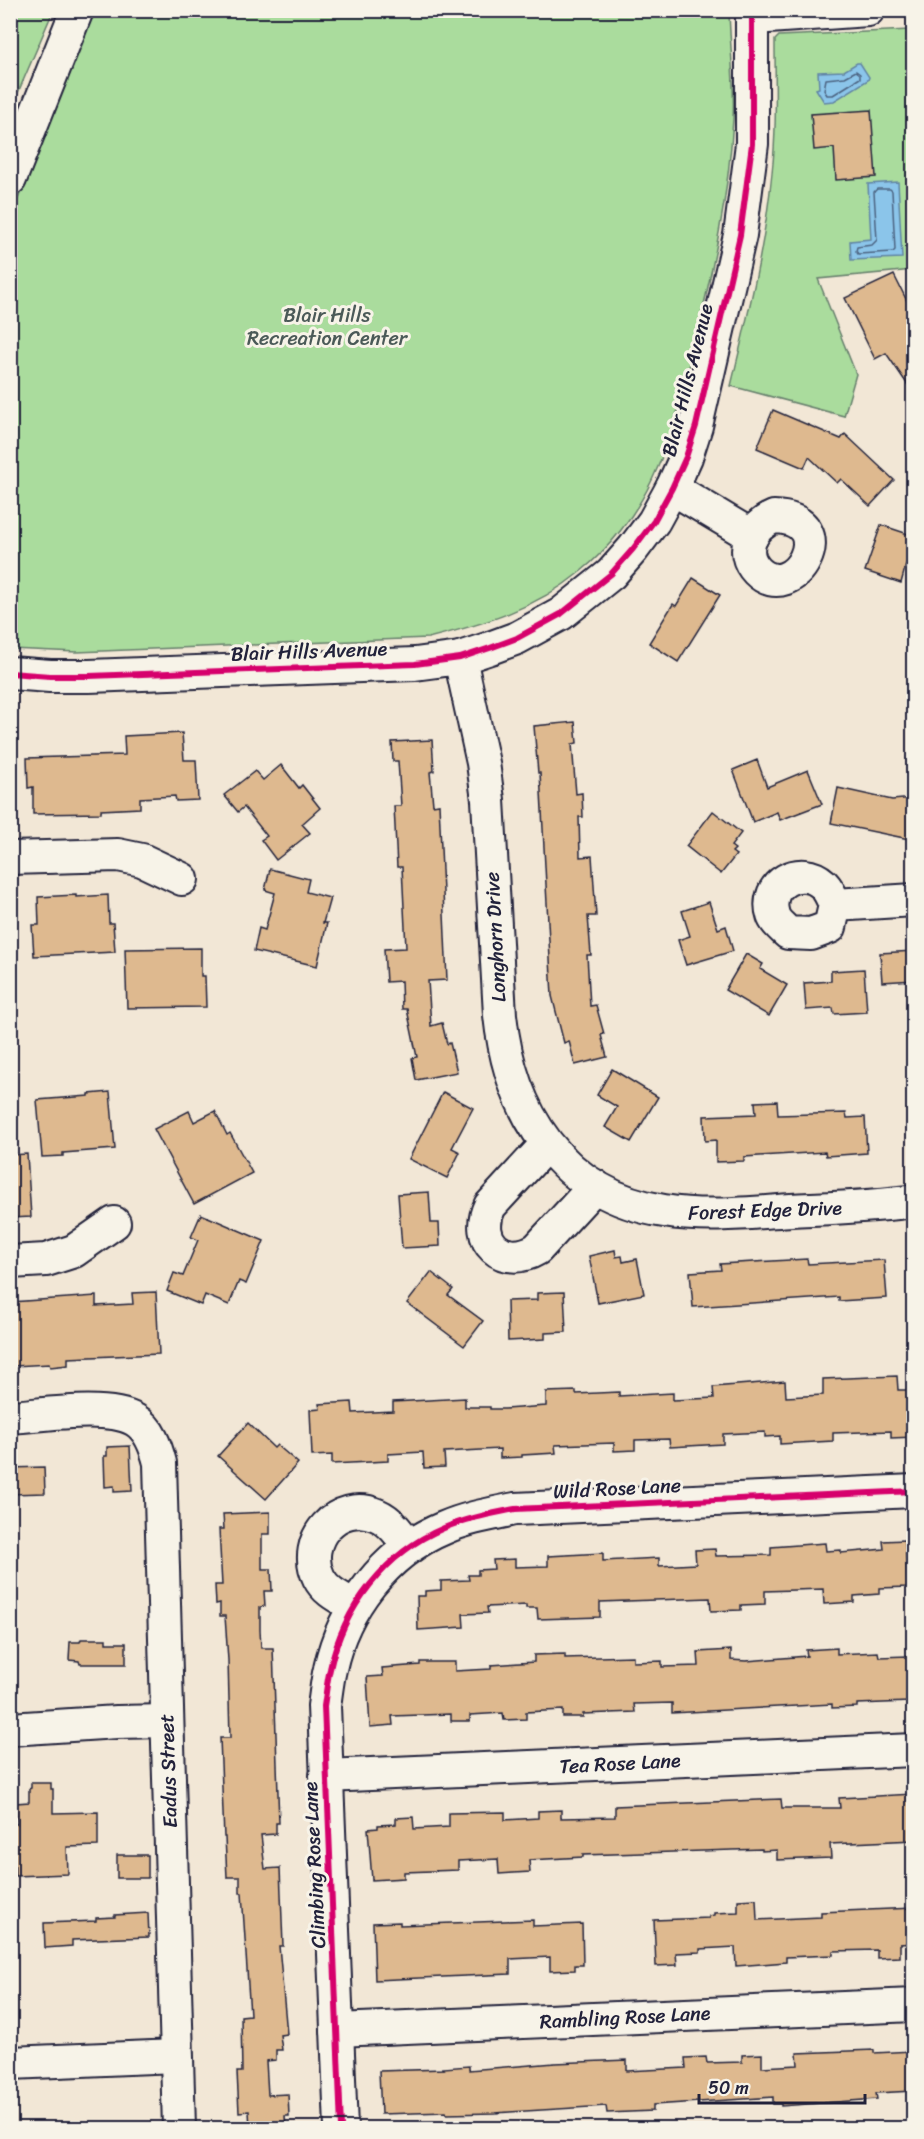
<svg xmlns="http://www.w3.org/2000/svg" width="924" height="2139" font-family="Sriracha,sans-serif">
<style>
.green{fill:#aadc9d;stroke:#667f6c;stroke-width:1.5}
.water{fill:#8bc5ea;stroke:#6184a4;stroke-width:1.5}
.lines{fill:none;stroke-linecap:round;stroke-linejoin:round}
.shore{stroke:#4c6381;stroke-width:1.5}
.building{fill:#deb98f;stroke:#22223b;stroke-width:1.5}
.minor-casing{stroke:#22223b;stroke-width:36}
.minor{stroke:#f7f3e8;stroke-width:32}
.cycleway-casing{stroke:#f7f3e8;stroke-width:10}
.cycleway{stroke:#d6006c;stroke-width:6}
.labels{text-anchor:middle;stroke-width:6;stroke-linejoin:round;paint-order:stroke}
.park-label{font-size:20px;fill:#4b5a58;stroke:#f7f3e8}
.street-label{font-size:20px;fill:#22223b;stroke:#f7f3e8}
</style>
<rect width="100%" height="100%" fill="#f2e7d6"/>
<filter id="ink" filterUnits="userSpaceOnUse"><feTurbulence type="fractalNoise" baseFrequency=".0167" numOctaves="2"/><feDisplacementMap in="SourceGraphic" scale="12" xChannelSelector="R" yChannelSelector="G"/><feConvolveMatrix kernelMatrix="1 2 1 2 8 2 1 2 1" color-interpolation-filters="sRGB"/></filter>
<g filter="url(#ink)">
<g class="green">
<path d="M11 10 53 11 11 109 10 11Z"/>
<path d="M93 11H729C730 46 735 83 733 119 729 194 713 269 695 342 684 389 673 436 652 480 636 514 610 548 580 572 535 609 484 624 428 638L77 652 11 649 10 219Z"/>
<path d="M910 30 914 33 913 270 818 279 856 374 844 416 731 386C748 315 765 246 772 173 777 129 775 84 775 40L779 36Z"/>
</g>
<g class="water">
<path d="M857 63H860L869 77 868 80 834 101 824 102 816 89 819 88 818 72 844 71Z"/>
<path d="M898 182 902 258 851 260 850 241 871 239 868 184Z"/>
</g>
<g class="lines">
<g class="shore">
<path d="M856 71 860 74V78L833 95H827L824 90 826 79 845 77Z"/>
<path d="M877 189H890L892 191 895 250 893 252 858 254 856 251 857 247 872 245 877 240 874 192Z"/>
</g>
</g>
<g class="building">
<path d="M871 110 876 177 836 180 834 148 814 150 811 114Z"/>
<path d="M894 275 914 315V394L886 353 875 359 845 298Z"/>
<path d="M773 410 841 439 845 434 894 480 870 506 841 479 837 483 809 457 804 468 757 448Z"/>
<path d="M881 525 914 536 901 583 865 571Z"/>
<path d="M693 578 720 595 678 662 649 643 673 604 676 606Z"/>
<path d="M575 722 577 743 572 744 576 794 582 793 583 817H579L580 857 592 856 596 916H588L591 955H587L590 1006 596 1005 604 1034 601 1035 607 1057 575 1065 569 1041 564 1043 552 996 540 773H538L534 726Z"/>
<path d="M182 733 184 760H196L198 800 176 801 175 796 140 798V808L101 810V813L33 814V787L28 788 27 758 125 755 124 736Z"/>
<path d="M432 740 434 771 430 772 433 805 439 804 447 980 428 981 431 1026 442 1023 447 1044 450 1043 457 1072 416 1080 412 1058 417 1057 407 1009H402L401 981 386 982 384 949 406 948 402 867H397L394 806H401L398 761H393L392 742Z"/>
<path d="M757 760 767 787 808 770 822 804 780 820 777 812 753 822 733 770Z"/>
<path d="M281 765 299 788 302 785 320 808 302 824 310 833 276 860 261 840 267 836 244 807 238 812 224 795 255 771 263 780Z"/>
<path d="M838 788 892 800 914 798V840L831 823Z"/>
<path d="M713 811 741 833 731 846 735 849 732 852 736 855 721 874 686 846Z"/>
<path d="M270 869 309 879 306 892 330 898 323 923H327L317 966 254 951 259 928 265 930 275 893 265 890Z"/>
<path d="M76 895V897L108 895 109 923H113L115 952 34 956 32 925H39L38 897Z"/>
<path d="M709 902 718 929 726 926 733 951 686 965 678 940 690 936 682 911Z"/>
<path d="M201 948V976H205L206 1007 127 1008 125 949Z"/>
<path d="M914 951V980L882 982 880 953Z"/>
<path d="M746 954 763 964 760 969 787 985 769 1016 725 990Z"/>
<path d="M864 969 867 1012 834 1014 833 1008 806 1010 804 983 831 981V971Z"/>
<path d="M612 1069 658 1097 631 1142 605 1127 617 1107 597 1095Z"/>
<path d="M110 1092 115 1149 63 1153V1156L42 1157 37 1100 89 1096V1094Z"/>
<path d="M443 1092 473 1108 452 1148 460 1152 447 1178 409 1159Z"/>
<path d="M777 1101 778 1115 846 1113 847 1118 865 1117 867 1153 826 1156 825 1152 744 1157V1161L716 1162V1140L705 1141 704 1116 756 1114 755 1102Z"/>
<path d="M189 1111 194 1122 215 1111 227 1135 230 1133 252 1173 194 1204 154 1129Z"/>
<path d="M27 1154 31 1217 10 1218V1155Z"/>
<path d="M429 1192 431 1223H439L440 1246 402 1248 398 1194Z"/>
<path d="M201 1214 264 1241 246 1284 239 1281 229 1305 205 1295 201 1305 167 1291 174 1273 183 1276 198 1240 191 1237Z"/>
<path d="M615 1250 616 1257 622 1256 623 1262 637 1259 644 1294 598 1303 589 1256Z"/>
<path d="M807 1259 808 1264 884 1260 887 1298 839 1301V1297L693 1307 690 1272 721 1270 720 1264Z"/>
<path d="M431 1272 453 1289 448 1295 483 1321 464 1346 407 1303Z"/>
<path d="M156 1292 159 1354 68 1358V1365L50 1367 49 1364 14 1366 12 1351H11V1302L96 1296V1306L133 1304 132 1293Z"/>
<path d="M564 1292 566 1332 545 1333V1339L508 1341 507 1301 537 1300V1293Z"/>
<path d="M897 1376 898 1390H912L914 1437 891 1438V1431L833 1433V1441L780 1444V1436L765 1437V1432L723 1434V1444L670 1447 669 1439 635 1440V1450L614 1451V1443L555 1445 556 1453 522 1455V1457L500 1458V1449L444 1452 445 1467 424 1468 423 1452 388 1454V1461L332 1464V1455L312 1456 310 1410 320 1409 319 1404 352 1402 353 1413 393 1411V1402L465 1398V1407H490V1409H505L546 1406V1392L576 1391V1394L619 1392V1396L673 1393V1400L714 1398 713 1387 785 1381 786 1397 823 1395V1379Z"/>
<path d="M248 1423 274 1448 277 1445 298 1463 266 1499 218 1456Z"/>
<path d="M130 1446 132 1491 114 1492V1486L105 1487 104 1456H107V1447Z"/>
<path d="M44 1467 45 1493 10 1494V1468Z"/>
<path d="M270 1512V1534H262V1569H271L272 1591H264L265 1606 260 1607V1630L261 1648H273L279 1823H276V1834L261 1835 265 1869 280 1868 283 1946H279L287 2034 280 2035 282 2050H276V2060L266 2061 268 2095 288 2094 289 2116H285L286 2128H250L249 2111 239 2112 237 2072H242L241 2016 250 2015 242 1893H240V1877H227L225 1837H224L220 1738H230L228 1660 225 1616H220V1603L216 1604 215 1585H222L219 1529H224L223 1514Z"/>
<path d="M905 1540 908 1587 879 1588V1594L854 1596V1602L824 1604 823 1589 765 1591V1604L741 1605V1610L711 1611 710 1598 600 1602V1617L538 1619 537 1608H526V1605L487 1607 488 1613 463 1614 464 1627 418 1630 417 1596H425V1591L441 1590V1581L469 1580 468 1575H478V1570L494 1569 493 1560 515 1559V1567L548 1566V1556L603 1553V1561L659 1558V1566L696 1564 695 1550 715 1549 716 1556 771 1555V1547L825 1543 826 1551 841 1550V1553L884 1549 883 1541Z"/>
<path d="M81 1639H106V1643H126V1664H80L79 1661 69 1660 70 1642H80Z"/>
<path d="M837 1648V1654L878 1652 879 1657 908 1656 909 1702 857 1704V1707L832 1708V1704L672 1713V1703L634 1704 635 1712 583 1714V1717H563V1710L526 1712V1719L504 1720 503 1713 470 1715V1721H451V1714L392 1716 393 1725 370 1727 367 1677 383 1676 382 1668 420 1665V1662H455V1671L491 1669V1665L534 1662V1655L565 1654V1658L633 1656V1662L662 1661V1667L699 1666 698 1652 731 1650V1660L746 1661 807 1656 806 1650Z"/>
<path d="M31 1783H51V1789H53V1813L98 1812V1846L67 1847 68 1874 15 1876 14 1824H17L16 1803 29 1802V1789L31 1788Z"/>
<path d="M914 1794V1840L830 1844 831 1858 777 1860V1850L762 1851V1849L583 1855V1857L529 1860 530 1872 499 1874 498 1859 458 1861V1870L404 1872V1878L372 1880 368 1829 378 1828V1825L396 1824V1818L413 1817 414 1829 449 1827V1813L505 1812V1820L538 1818V1811L561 1810V1818L615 1817V1806L781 1799 782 1808H840L839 1798Z"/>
<rect x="117" y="1855" width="31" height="23"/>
<path d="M756 1899 757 1920 821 1917V1912L914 1908V1943L900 1944V1957L877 1958V1950L833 1951V1955L786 1957V1962L736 1966 735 1947 700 1949V1952L676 1953 677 1965 656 1966 654 1920 709 1918V1916L714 1915V1913L738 1912V1900Z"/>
<path d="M148 1913 149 1937 72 1940V1946L45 1948 44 1923 96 1921V1918L115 1917V1915Z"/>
<path d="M533 1920V1926L582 1924 583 1965H575V1970L550 1971V1957L510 1959V1974L375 1980 373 1923 400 1922V1925Z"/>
<path d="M874 2050V2053L913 2051V2091L876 2093 877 2099 781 2106V2104H773V2097L653 2105V2111L607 2113 606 2106 495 2113 446 2114V2112L381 2114 379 2071 444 2069 443 2068 469 2066V2070L555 2063 627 2060V2071L686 2068 685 2058 706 2057 707 2063 742 2062V2055L762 2054V2067L798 2065 797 2053Z"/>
</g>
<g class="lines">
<defs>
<g id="minor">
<path d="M753 18 868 10"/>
<path d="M10 179 77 10"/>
<path d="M672 488 752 536"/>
<path d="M774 517C844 519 793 608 757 571 738 551 752 526 774 517Z"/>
<path d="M460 658 483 763 488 800 500 1015C510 1112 561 1195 664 1211 706 1218 749 1213 791 1210 832 1208 873 1207 914 1201"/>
<path d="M10 673 50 676H89L415 664 460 658 490 648 517 638 561 614 611 574 633 549 654 521 672 488 686 457 696 426 740 235 752 144V10"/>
<path d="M10 858 118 855 142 860 182 879"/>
<path d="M835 905 830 927 811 934 788 933C783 928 775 922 773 915 763 883 801 864 823 884 829 890 832 897 835 905L914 900"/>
<path d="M546 1145 490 1206C473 1241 503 1269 537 1249L595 1186"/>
<path d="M10 1262 46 1260 74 1251 114 1223"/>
<path d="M10 1417C42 1415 108 1404 135 1420 150 1429 156 1447 160 1463L179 2128"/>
<path d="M354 1606C341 1598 326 1592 319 1578 300 1541 338 1498 377 1515 391 1521 400 1534 409 1547"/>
<path d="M10 1729 117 1722 167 1721"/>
<path d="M326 1776 914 1750"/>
<path d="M337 2030 914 2005"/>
<path d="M10 2063 176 2056"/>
<path d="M341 2128 324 1706C326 1694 327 1681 330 1669 343 1608 386 1552 444 1528 467 1518 491 1514 515 1509L914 1491"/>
</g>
</defs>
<use href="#minor" class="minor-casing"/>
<use href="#minor" class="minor"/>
<defs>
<g id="cycleway">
<path d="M10 673 50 676H89L415 664 460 658 490 648 517 638 561 614 611 574 633 549 654 521 672 488 686 457 696 426 740 235 752 144V10"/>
<path d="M341 2128 324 1706C326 1694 327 1681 330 1669 343 1608 386 1552 444 1528 467 1518 491 1514 515 1509L914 1491"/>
</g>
</defs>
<use href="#cycleway" class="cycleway-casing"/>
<use href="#cycleway" class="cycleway"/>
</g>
</g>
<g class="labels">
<g class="park-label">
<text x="327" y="322">Blair Hills<tspan x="327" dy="23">Recreation Center</tspan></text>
</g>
<g class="street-label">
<text transform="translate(687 380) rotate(-76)" y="7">Blair Hills Avenue</text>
<text transform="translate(309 651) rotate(-2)" y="7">Blair Hills Avenue</text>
<text transform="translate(495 937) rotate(-93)" y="7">Longhorn Drive</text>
<text transform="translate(765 1210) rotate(-2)" y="7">Forest Edge Drive</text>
<text transform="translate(617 1488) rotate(-3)" y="7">Wild Rose Lane</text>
<text transform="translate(620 1763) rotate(-3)" y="7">Tea Rose Lane</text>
<text transform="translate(168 1771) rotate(-92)" y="7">Eadus Street</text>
<text transform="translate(314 1865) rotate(-93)" y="7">Climbing Rose Lane</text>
<text transform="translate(625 2017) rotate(-3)" y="7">Rambling Rose Lane</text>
</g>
</g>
<rect width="924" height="2139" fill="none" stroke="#f7f3e8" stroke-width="36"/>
<rect x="18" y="18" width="888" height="2103" fill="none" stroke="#22223b" stroke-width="2" filter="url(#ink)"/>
<path d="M699 2094v9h166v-9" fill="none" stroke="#22223b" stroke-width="3"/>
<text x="708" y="2094" font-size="18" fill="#22223b" stroke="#f7f3e8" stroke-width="4.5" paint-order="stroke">50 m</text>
</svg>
